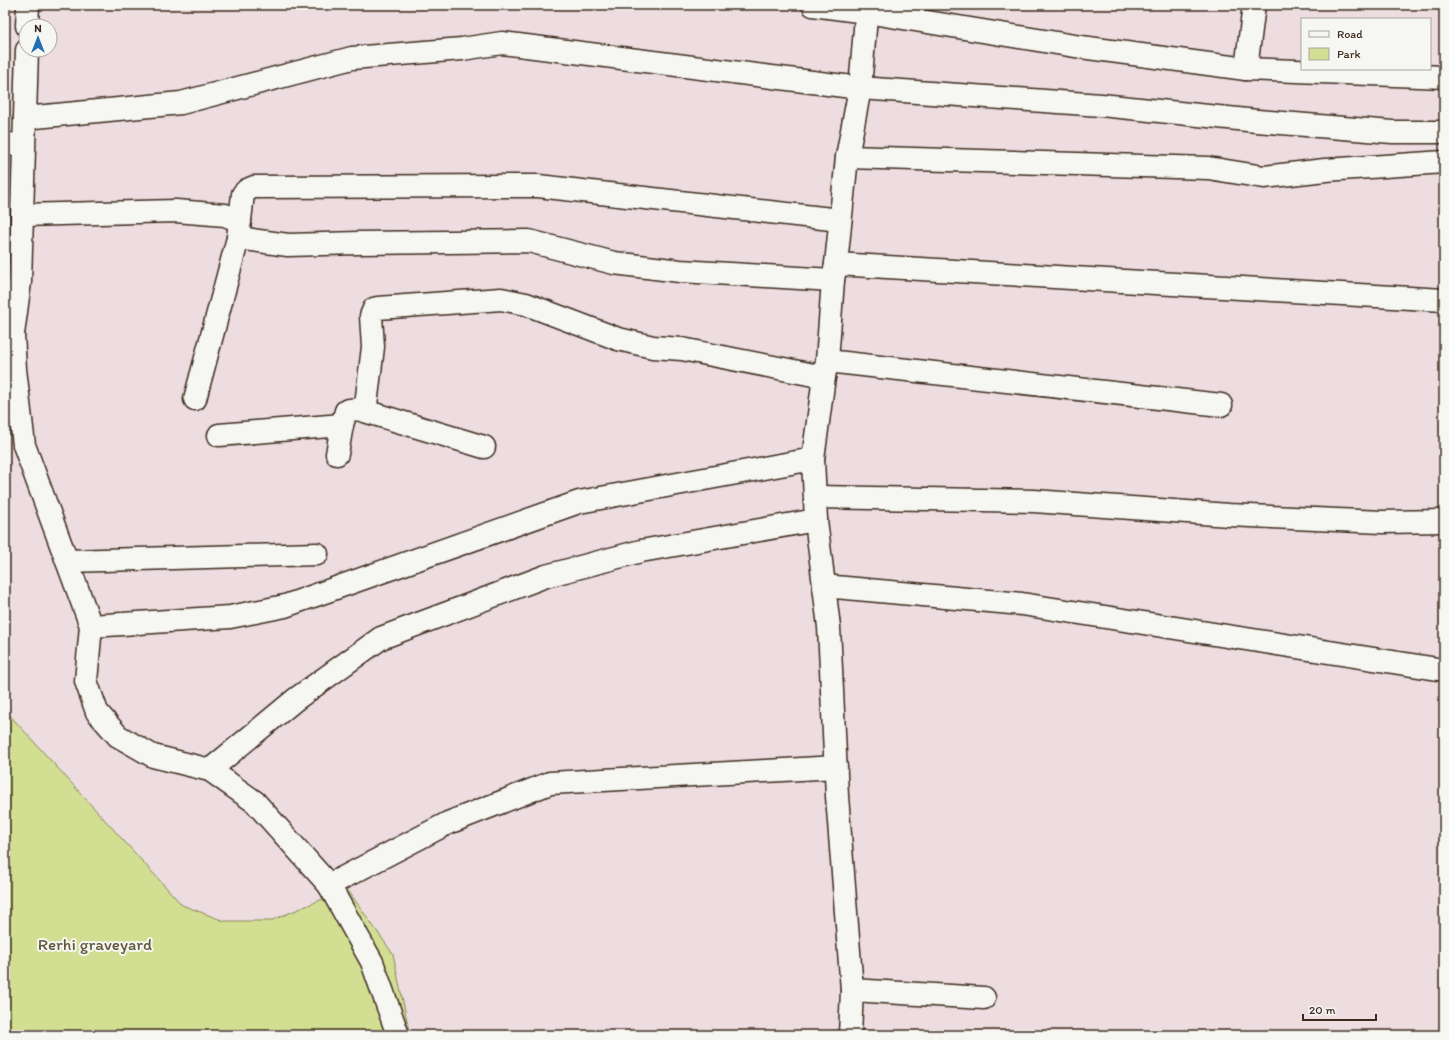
<svg xmlns="http://www.w3.org/2000/svg" width="1449" height="1040" font-family="Itim,sans-serif">
<style>
.green{fill:#d2df93;stroke:#868458}
.lines{fill:none;stroke-linecap:round;stroke-linejoin:round}
.minor-casing{stroke:#3b2a1e;stroke-width:25}
.minor{stroke:#f6f6f2;stroke-width:22}
.labels{text-anchor:middle;stroke-width:4;stroke-linejoin:round;paint-order:stroke}
.park-label{font-size:17px;fill:#61573b;stroke:#f6f6f2}
</style>
<rect width="100%" height="100%" fill="#eddde0"/>
<filter id="ink" filterUnits="userSpaceOnUse"><feTurbulence type="fractalNoise" baseFrequency=".025" numOctaves="2"/><feDisplacementMap in="SourceGraphic" scale="8" xChannelSelector="R" yChannelSelector="G"/><feConvolveMatrix kernelMatrix="1 2 1 2 8 2 1 2 1" color-interpolation-filters="sRGB"/></filter>
<g filter="url(#ink)">
<path class="green" d="M5 710 182 905 224 921H270L347 889 393 954 410 1035H5Z"/>
<g class="lines">
<defs>
<g id="minor">
<path d="M813 5 866 12 1081 47 1246 69 1444 77"/>
<path d="M27 26 28 5"/>
<path d="M1246 69 1254 5"/>
<path d="M25 118 181 103 352 58 462 49 502 43 860 88 1101 105 1257 121 1392 132H1444"/>
<path d="M5 144 23 145"/>
<path d="M847 157 1208 168 1264 177 1325 170 1444 162"/>
<path d="M22 215 176 211 225 215 240 221"/>
<path d="M238 238 288 245 358 243 529 241 614 263 680 271 833 280"/>
<path d="M836 264 1444 300"/>
<path d="M13 334 15 369 24 445 91 626 86 681 97 712 118 736 153 756 210 770 255 802 329 885 372 962 398 1035"/>
<path d="M5 337 13 334 20 282 27 50"/>
<path d="M827 361 1221 405"/>
<path d="M195 399 238 238 243 194 247 190 254 187 538 186 840 220"/>
<path d="M361 410 484 447"/>
<path d="M219 435 342 425"/>
<path d="M337 454 342 425 346 411C352 408 358 411 365 408L366 405 373 347 371 316 374 309 378 308 501 299 526 304 618 339 653 347 682 349 824 377"/>
<path d="M816 497 1034 501 1229 515 1382 522 1444 521"/>
<path d="M67 561 317 554"/>
<path d="M824 586 1022 604 1444 670"/>
<path d="M91 626 230 617 285 606 579 502 813 459"/>
<path d="M210 770 296 699 381 638 546 576 641 551 816 520"/>
<path d="M329 885 448 823 550 783 836 767"/>
<path d="M852 990 984 998"/>
<path d="M850 1035 852 990 837 796 829 627 816 520 813 459 824 377 827 361 833 280 836 264 847 157 860 88 867 5"/>
</g>
</defs>
<use href="#minor" class="minor-casing"/>
<use href="#minor" class="minor"/>
</g>
</g>
<g class="labels">
<g class="park-label">
<text x="95" y="950">Rerhi graveyard</text>
</g>
</g>
<rect width="1449" height="1040" fill="none" stroke="#f6f6f2" stroke-width="20"/>
<rect x="10" y="10" width="1429" height="1020" fill="none" stroke="#3b2a1e" stroke-width="1.5" filter="url(#ink)"/>
<rect x="1301" y="18" width="130" height="52" fill="#f6f6f2" stroke="#aba49d"/>
<rect x="1309" y="31" width="20" height="6" fill="#f6f6f2" stroke="#aba49d"/>
<text x="1337" y="38" font-size="12" fill="#3b2a1e">Road</text>
<rect x="1309" y="48" width="20" height="12" fill="#d2df93" stroke="#aba49d"/>
<text x="1337" y="58" font-size="12" fill="#3b2a1e">Park</text>
<g transform="translate(38 38)"><circle r="19" fill="#f6f6f2" stroke="#aba49d"/>
<path d="M0-3L7 15L0 10L-7 15Z" fill="#1f6fb2"/>
<text y="-6" font-size="11" font-weight="bold" text-anchor="middle" fill="#3b2a1e">N</text>
</g>
<path d="M1303 1014v6h73v-6" fill="none" stroke="#3b2a1e" stroke-width="2"/>
<text x="1309" y="1014" font-size="12" fill="#3b2a1e" stroke="#f6f6f2" stroke-width="3" paint-order="stroke">20 m</text>
</svg>
